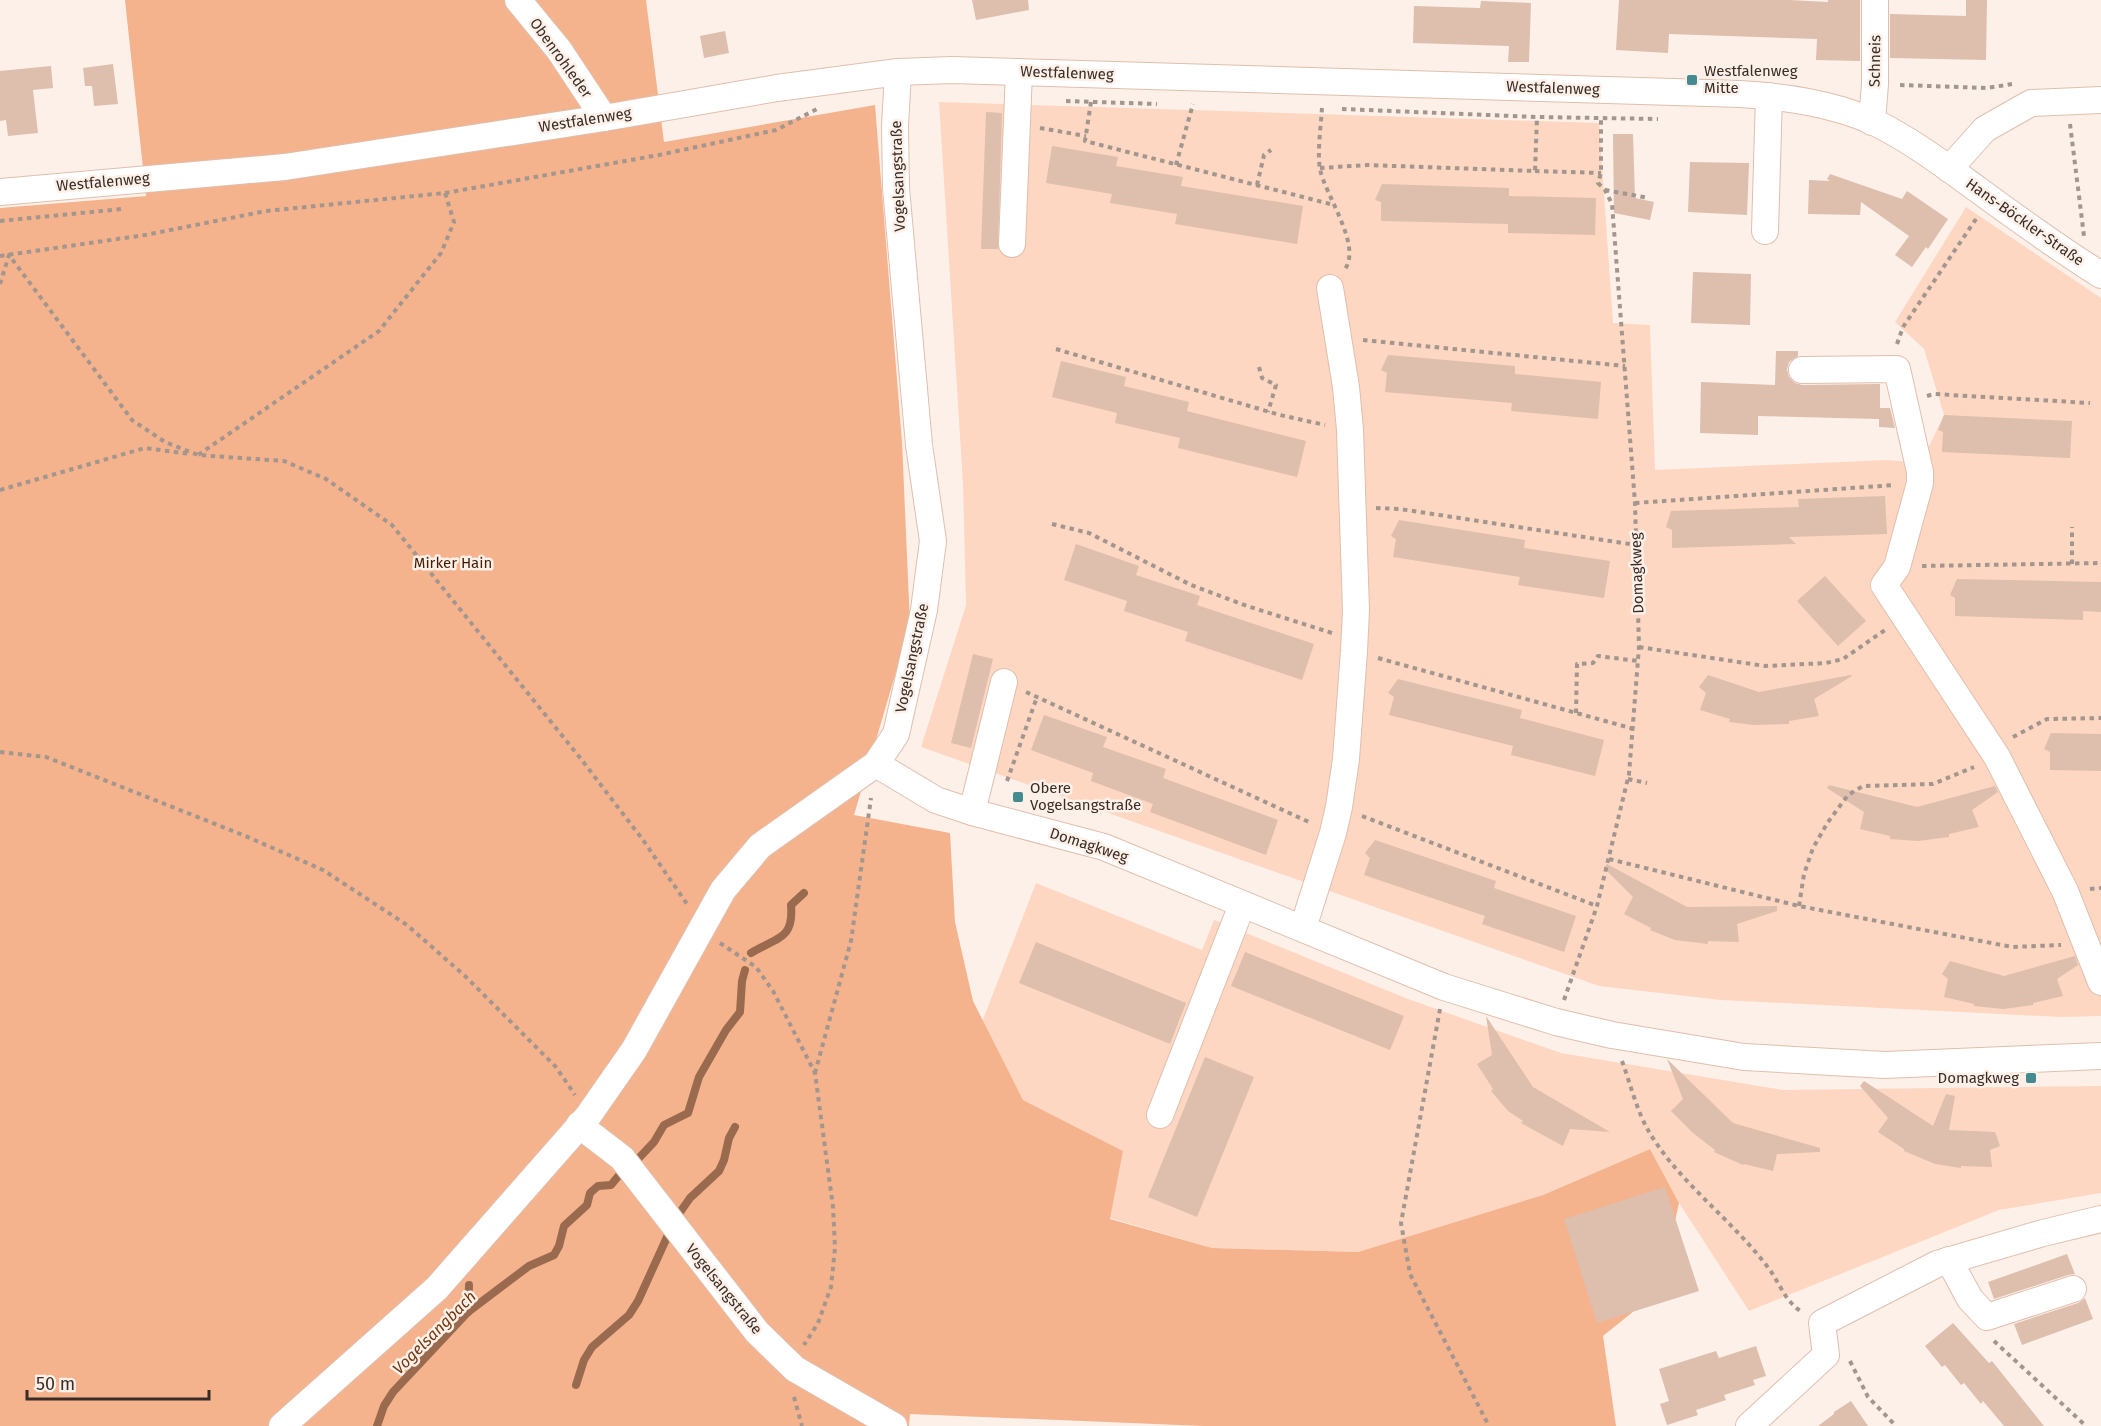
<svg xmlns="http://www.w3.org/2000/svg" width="2101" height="1426" font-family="'Fira Sans',sans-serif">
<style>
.green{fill:#fdd7c2}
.forest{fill:#f4b38d}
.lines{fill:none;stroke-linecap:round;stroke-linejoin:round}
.stream{stroke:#9a6a4f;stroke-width:8}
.building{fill:#debead}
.minor-casing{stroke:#dfbfae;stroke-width:28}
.path{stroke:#a3968f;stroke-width:4;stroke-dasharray:4.5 4.5;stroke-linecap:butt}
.minor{stroke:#fff;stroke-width:26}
.poi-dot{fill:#438b90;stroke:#fdf0e9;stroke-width:2}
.labels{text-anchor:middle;stroke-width:5;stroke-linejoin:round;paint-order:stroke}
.street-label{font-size:15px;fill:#3a2d27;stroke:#fdf0e9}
.poi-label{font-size:15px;fill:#3a2d27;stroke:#fdf0e9;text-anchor:start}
.park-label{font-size:15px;fill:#441c00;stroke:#fdf0e9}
.water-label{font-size:16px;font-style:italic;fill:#73380f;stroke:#fdf0e9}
</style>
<rect width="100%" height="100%" fill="#fdf0e9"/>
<g class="green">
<path d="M939 102 1599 123 1613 323 1650 325 1655 470 1887 460 1921 463 1944 415 1924 349 1895 322 1966 207 2101 298V1016L2061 1017 1721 1000 1599 986 921 747 966 605 963 484Z"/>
<path d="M1036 883 1202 950 1214 920 1408 999 1561 1053 1783 1090 2101 1086V1193L1999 1210 1749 1311 1679 1203 1650 1149 1543 1195 1358 1252 1212 1248 1110 1218 1123 1151 1023 1100 982 1022Z"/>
</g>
<path class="forest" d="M125 0H646L664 142 875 105 902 442 910 624 854 815 950 833 955 922 973 1001 1023 1100 1123 1151 1110 1219 1212 1248 1358 1252 1543 1195 1650 1149 1679 1203 1660 1290 1603 1336 1616 1426H1203L910 1414 909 1426H0V208L146 196Z"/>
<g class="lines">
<g class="stream">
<path d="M751 953C777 937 794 940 791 905L804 893"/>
<path d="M638 1159 654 1142 664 1125 688 1113 699 1077 726 1030 740 1012 742 981 745 970"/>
<path d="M676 1218 690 1198 719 1171 724 1160 729 1138 735 1127"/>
<path d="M468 1312 469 1285"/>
<path d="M576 1385 584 1360 592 1347 629 1315 638 1301 668 1235"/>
<path d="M377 1426 384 1406 393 1392 468 1312 529 1266 554 1255 559 1246 564 1226 587 1205 590 1193 598 1186 611 1185 620 1174"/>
</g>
</g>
<g class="building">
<path d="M972 0H1028L1029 10 976 20Z"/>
<path d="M1619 0H1789L1828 2V0H1860V61L1816 60 1817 39 1669 34 1668 53 1616 50Z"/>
<path d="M1966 0H1987L1986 60 1890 58V14L1966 16Z"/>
<path d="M1481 1 1531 3 1529 62H1508L1509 46 1413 43 1414 6 1480 8Z"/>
<path d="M725 31 729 53 704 58 700 36Z"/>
<path d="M113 64 118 104 94 106 92 86H85L83 68Z"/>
<path d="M51 66 53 88 33 90 38 133 8 136 6 120 0 121V71Z"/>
<path d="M986 112 1002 113 998 249H981Z"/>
<path d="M1613 134H1633L1635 198 1654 202 1650 220 1614 213Z"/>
<path d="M1052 146 1118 157 1116 166 1183 177 1181 186 1303 206 1297 244 1175 224 1177 214 1110 203 1112 194 1046 183Z"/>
<path d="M1690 162 1749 163 1747 215 1688 212Z"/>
<path d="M1830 174 1902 199 1907 191 1948 219 1928 249 1926 247 1912 267 1895 255 1909 236 1861 202 1860 215 1808 214 1809 180 1830 181 1827 179Z"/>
<path d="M1382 184 1509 188V196L1596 198 1595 235 1508 233V224L1381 221V202L1375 200Z"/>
<path d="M1693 272 1751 274 1750 325 1691 323Z"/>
<path d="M1776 351H1798V356L1789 362 1787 370 1789 377 1795 383 1802 385 1880 384V414V408H1890L1895 428 1879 427V419L1758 416V435L1700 433 1701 382 1775 385Z"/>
<path d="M1388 355 1515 366V374L1601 382 1598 419 1511 411 1512 403 1385 392 1387 373 1381 370Z"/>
<path d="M1061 361 1126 377 1124 386 1189 402 1187 411 1306 441 1297 477 1178 448 1180 438 1115 423 1117 413 1052 397Z"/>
<path d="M1944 415 2072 421 2070 458 1942 452 1943 432 1938 430Z"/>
<path d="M1885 496 1887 534 1789 537 1796 544 1672 548V530L1666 527 1671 511 1799 507 1798 499Z"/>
<path d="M1399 520 1525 540 1524 548 1610 561 1604 598 1518 585 1520 577 1393 557 1396 539 1391 536Z"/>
<path d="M1076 544 1139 566 1136 575 1200 596 1197 605 1314 644 1302 680 1185 641 1188 632 1124 611 1127 601 1064 580Z"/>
<path d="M1825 576 1866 621 1838 646 1797 601Z"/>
<path d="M1957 579 2101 582V612L2083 611V620L1955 616V598L1950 595Z"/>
<path d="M973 654 993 659 971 748 951 743Z"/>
<path d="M1708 675 1759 692 1851 675 1852 676 1814 699 1819 716 1789 721V724L1754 725 1729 722 1730 719 1700 710 1706 693 1699 687Z"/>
<path d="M1398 679 1522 710 1520 718 1604 740 1595 776 1511 755 1513 746 1389 715 1394 697 1388 693Z"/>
<path d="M1044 715 1107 737 1103 747 1166 769 1163 778 1278 820 1266 855 1150 812 1153 804 1091 781 1093 773 1031 750Z"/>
<path d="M2051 733 2101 734V771L2050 770V752L2044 749Z"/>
<path d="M1829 785 1917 807 1995 786 1998 792 1972 810 1979 827 1949 834V837L1918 841 1890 839V836L1860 829 1864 812 1827 788Z"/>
<path d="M1375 840 1496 881 1494 888 1576 916 1564 952 1482 924 1485 916 1364 875 1370 858 1365 853Z"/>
<path d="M1607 864 1687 907 1777 906V911L1737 924 1739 942 1708 941V944L1675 940 1650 930 1651 928 1624 914 1633 897 1604 868Z"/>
<path d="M1036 942 1186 1003 1170 1044 1019 983Z"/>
<path d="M1245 952 1404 1016 1390 1050 1231 986Z"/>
<path d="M2075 956 2078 965 2057 979 2063 996 2033 1003V1005L2003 1009 1974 1006V1004L1944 997 1948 979 1942 974 1950 961 2004 976Z"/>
<path d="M1486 1016 1533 1087 1610 1132 1570 1129 1563 1146 1521 1123 1523 1121 1508 1111 1491 1091 1493 1089 1477 1064 1492 1055Z"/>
<path d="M1205 1057 1254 1077 1197 1217 1148 1197Z"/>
<path d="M1667 1059 1733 1123 1820 1148V1152L1777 1154 1773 1171 1744 1164 1743 1165 1714 1152 1715 1150 1693 1133 1671 1111 1683 1099Z"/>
<path d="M1864 1081 1933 1126 1946 1094 1955 1096 1949 1130 1995 1132 2000 1146 1990 1150 1992 1167 1961 1166V1168L1935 1164 1904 1151V1149L1878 1132 1888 1118 1860 1086Z"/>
<path d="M1665 1187 1699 1291 1597 1323 1564 1219Z"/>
<path d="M2067 1254 2075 1274 2068 1275 1994 1299 1988 1282Z"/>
<path d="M2085 1298 2093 1319 2022 1345 2014 1324 2078 1303Z"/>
<path d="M1953 1323 1989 1363 1992 1361 2044 1426H2004L1983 1401 1981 1404 1964 1383 1961 1385 1945 1365 1942 1367 1925 1346Z"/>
<path d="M1756 1346 1766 1376 1753 1380 1755 1385 1724 1395 1726 1400 1696 1410 1698 1415 1667 1425 1660 1404 1669 1401 1659 1369 1716 1351 1719 1358Z"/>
<path d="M1851 1401 1868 1426H1818L1834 1414V1412Z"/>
</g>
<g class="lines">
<defs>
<g id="minor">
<path d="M518 0 559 50 604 118"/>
<path d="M1872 122 1875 84V0"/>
<path d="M1949 169 1985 129 2031 103 2101 100"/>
<path d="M0 192 285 167 604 118 777 88 898 72 952 70 1740 94C1785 97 1832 103 1874 122 1911 140 1944 165 1977 189 2018 219 2058 248 2101 275"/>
<path d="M1765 231 1769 96"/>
<path d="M1012 244 1019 72"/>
<path d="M1802 370 1897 369 1920 472V483L1897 567 1884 585 1997 757 2065 891 2101 982"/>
<path d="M876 764 936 800 972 812 1104 847 1444 987 1556 1022 1612 1035 1744 1057 1885 1065 2101 1056"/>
<path d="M972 812 1004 682"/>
<path d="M1303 928 1333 833 1339 807 1346 759 1354 651 1356 610 1350 430 1346 387 1330 288"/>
<path d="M1160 1115 1242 905"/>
<path d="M579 1125 622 1158 757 1332 795 1369 894 1426"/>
<path d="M1949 1260 1970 1299 1987 1317 2073 1289"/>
<path d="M282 1426 437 1288 588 1116 634 1050 723 890 760 846 876 764 896 734 924 610 933 541 919 445 896 188 895 126 898 72"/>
<path d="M1749 1426 1826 1355 1822 1323 1937 1264 2043 1233 2101 1219"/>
</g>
</defs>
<use href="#minor" class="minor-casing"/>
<g class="path">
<path d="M1900 85 1987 88 2012 84"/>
<path d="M1066 101 1157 104"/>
<path d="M1091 102 1085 141 1334 205"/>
<path d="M1322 108C1321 125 1317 153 1320 169 1325 195 1362 245 1345 269"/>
<path d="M1342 109 1537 117 1658 119"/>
<path d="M2070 124 2084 236"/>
<path d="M1040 128 1086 136"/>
<path d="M1176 165 1193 104"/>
<path d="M1320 168 1367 165 1535 171 1537 117"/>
<path d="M1535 171 1601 173"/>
<path d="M1257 185 1264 155 1271 150"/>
<path d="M1605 190 1649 198"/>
<path d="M445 193 659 155 776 130 817 109"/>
<path d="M0 221 122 209"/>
<path d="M0 256 145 235 266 211 445 193 454 222 441 253 379 331 198 455"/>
<path d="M0 284 9 255 132 420 165 442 198 455 284 461 326 479 392 525 581 759 643 840 687 904"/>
<path d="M1363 340 1625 366"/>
<path d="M1897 344 1903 327 1976 219"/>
<path d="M1056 349 1280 415 1325 425"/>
<path d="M1259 367 1262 378 1276 385 1268 412"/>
<path d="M1927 396 1934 394 2090 403"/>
<path d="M0 490 145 448 190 454"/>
<path d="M1635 503 1895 485"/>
<path d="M1376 508 1400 509 1636 545"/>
<path d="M1052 524 1089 533 1191 585 1247 606 1332 633"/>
<path d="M2072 564V527"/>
<path d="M1922 566 2101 563"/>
<path d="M1639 647 1765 666 1826 663 1843 659 1885 630"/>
<path d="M1378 658 1634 729"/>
<path d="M1026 692 1311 823"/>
<path d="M1576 713 1577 664 1593 663 1598 656 1638 661"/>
<path d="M2013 737 2047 719 2101 718"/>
<path d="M0 752 46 757 243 835 323 870 407 925 465 976 556 1067 575 1095"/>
<path d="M1628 779 1647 783"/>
<path d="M1007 781 1037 697"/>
<path d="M1362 816 1597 906"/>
<path d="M1609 859 1799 906 2012 947 2061 945"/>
<path d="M2090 889 2101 888"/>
<path d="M1799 906 1804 874 1813 848 1828 822 1848 795 1863 786 1933 784 1974 767"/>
<path d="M720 943 756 967 773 991 815 1073 833 1207 835 1248 831 1287 818 1323 804 1345"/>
<path d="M1564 1000 1597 906 1629 774 1639 647 1635 503 1612 204 1605 190 1598 183 1601 173V118"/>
<path d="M1440 1009 1401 1223 1410 1274 1489 1426"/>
<path d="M1622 1061C1630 1083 1637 1111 1648 1130 1679 1184 1736 1222 1772 1273 1781 1287 1787 1303 1802 1312"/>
<path d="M815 1073 851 941 871 798"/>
<path d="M1994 1341 2086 1426"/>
<path d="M1850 1361 1868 1397 1896 1426"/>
<path d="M794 1397 802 1426"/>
</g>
<use href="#minor" class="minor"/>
</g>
<g class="poi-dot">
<rect x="1686" y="74" width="12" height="12" rx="3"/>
<rect x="1012" y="791" width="12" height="12" rx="3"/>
<rect x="2025" y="1072" width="12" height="12" rx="3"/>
</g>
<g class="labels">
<g class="street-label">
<text transform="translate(561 58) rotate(54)" y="5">Obenrohleder</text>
<text transform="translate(1875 61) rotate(-89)" y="5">Schneis</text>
<text transform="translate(1067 73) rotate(2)" y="5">Westfalenweg</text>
<text transform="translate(1553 88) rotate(2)" y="5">Westfalenweg</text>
<text transform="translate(585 120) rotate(-9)" y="5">Westfalenweg</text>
<text transform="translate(898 176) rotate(-92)" y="5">Vogelsangstraße</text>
<text transform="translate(103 182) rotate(-5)" y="5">Westfalenweg</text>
<text transform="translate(2025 222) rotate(35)" y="5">Hans-Böckler-Straße</text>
<text transform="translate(1637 573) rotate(-92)" y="5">Domagkweg</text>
<text transform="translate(912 658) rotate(-78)" y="5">Vogelsangstraße</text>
<text transform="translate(1089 845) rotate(18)" y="5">Domagkweg</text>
<text transform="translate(724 1289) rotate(51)" y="5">Vogelsangstraße</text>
</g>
<g class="poi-label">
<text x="1704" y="76">Westfalenweg<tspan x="1704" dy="17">Mitte</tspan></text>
<text x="1030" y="793">Obere<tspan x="1030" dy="17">Vogelsangstraße</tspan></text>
<text x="2019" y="1083" text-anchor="end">Domagkweg</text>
</g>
<g class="park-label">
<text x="453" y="568">Mirker Hain</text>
</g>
<g class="water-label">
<text transform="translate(434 1332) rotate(-45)" y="6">Vogelsangbach</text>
</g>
</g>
<path d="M27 1390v9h182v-9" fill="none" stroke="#3a2d27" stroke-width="3"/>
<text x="36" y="1390" font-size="18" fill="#3a2d27" stroke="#fdf0e9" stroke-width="4.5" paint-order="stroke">50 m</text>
</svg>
